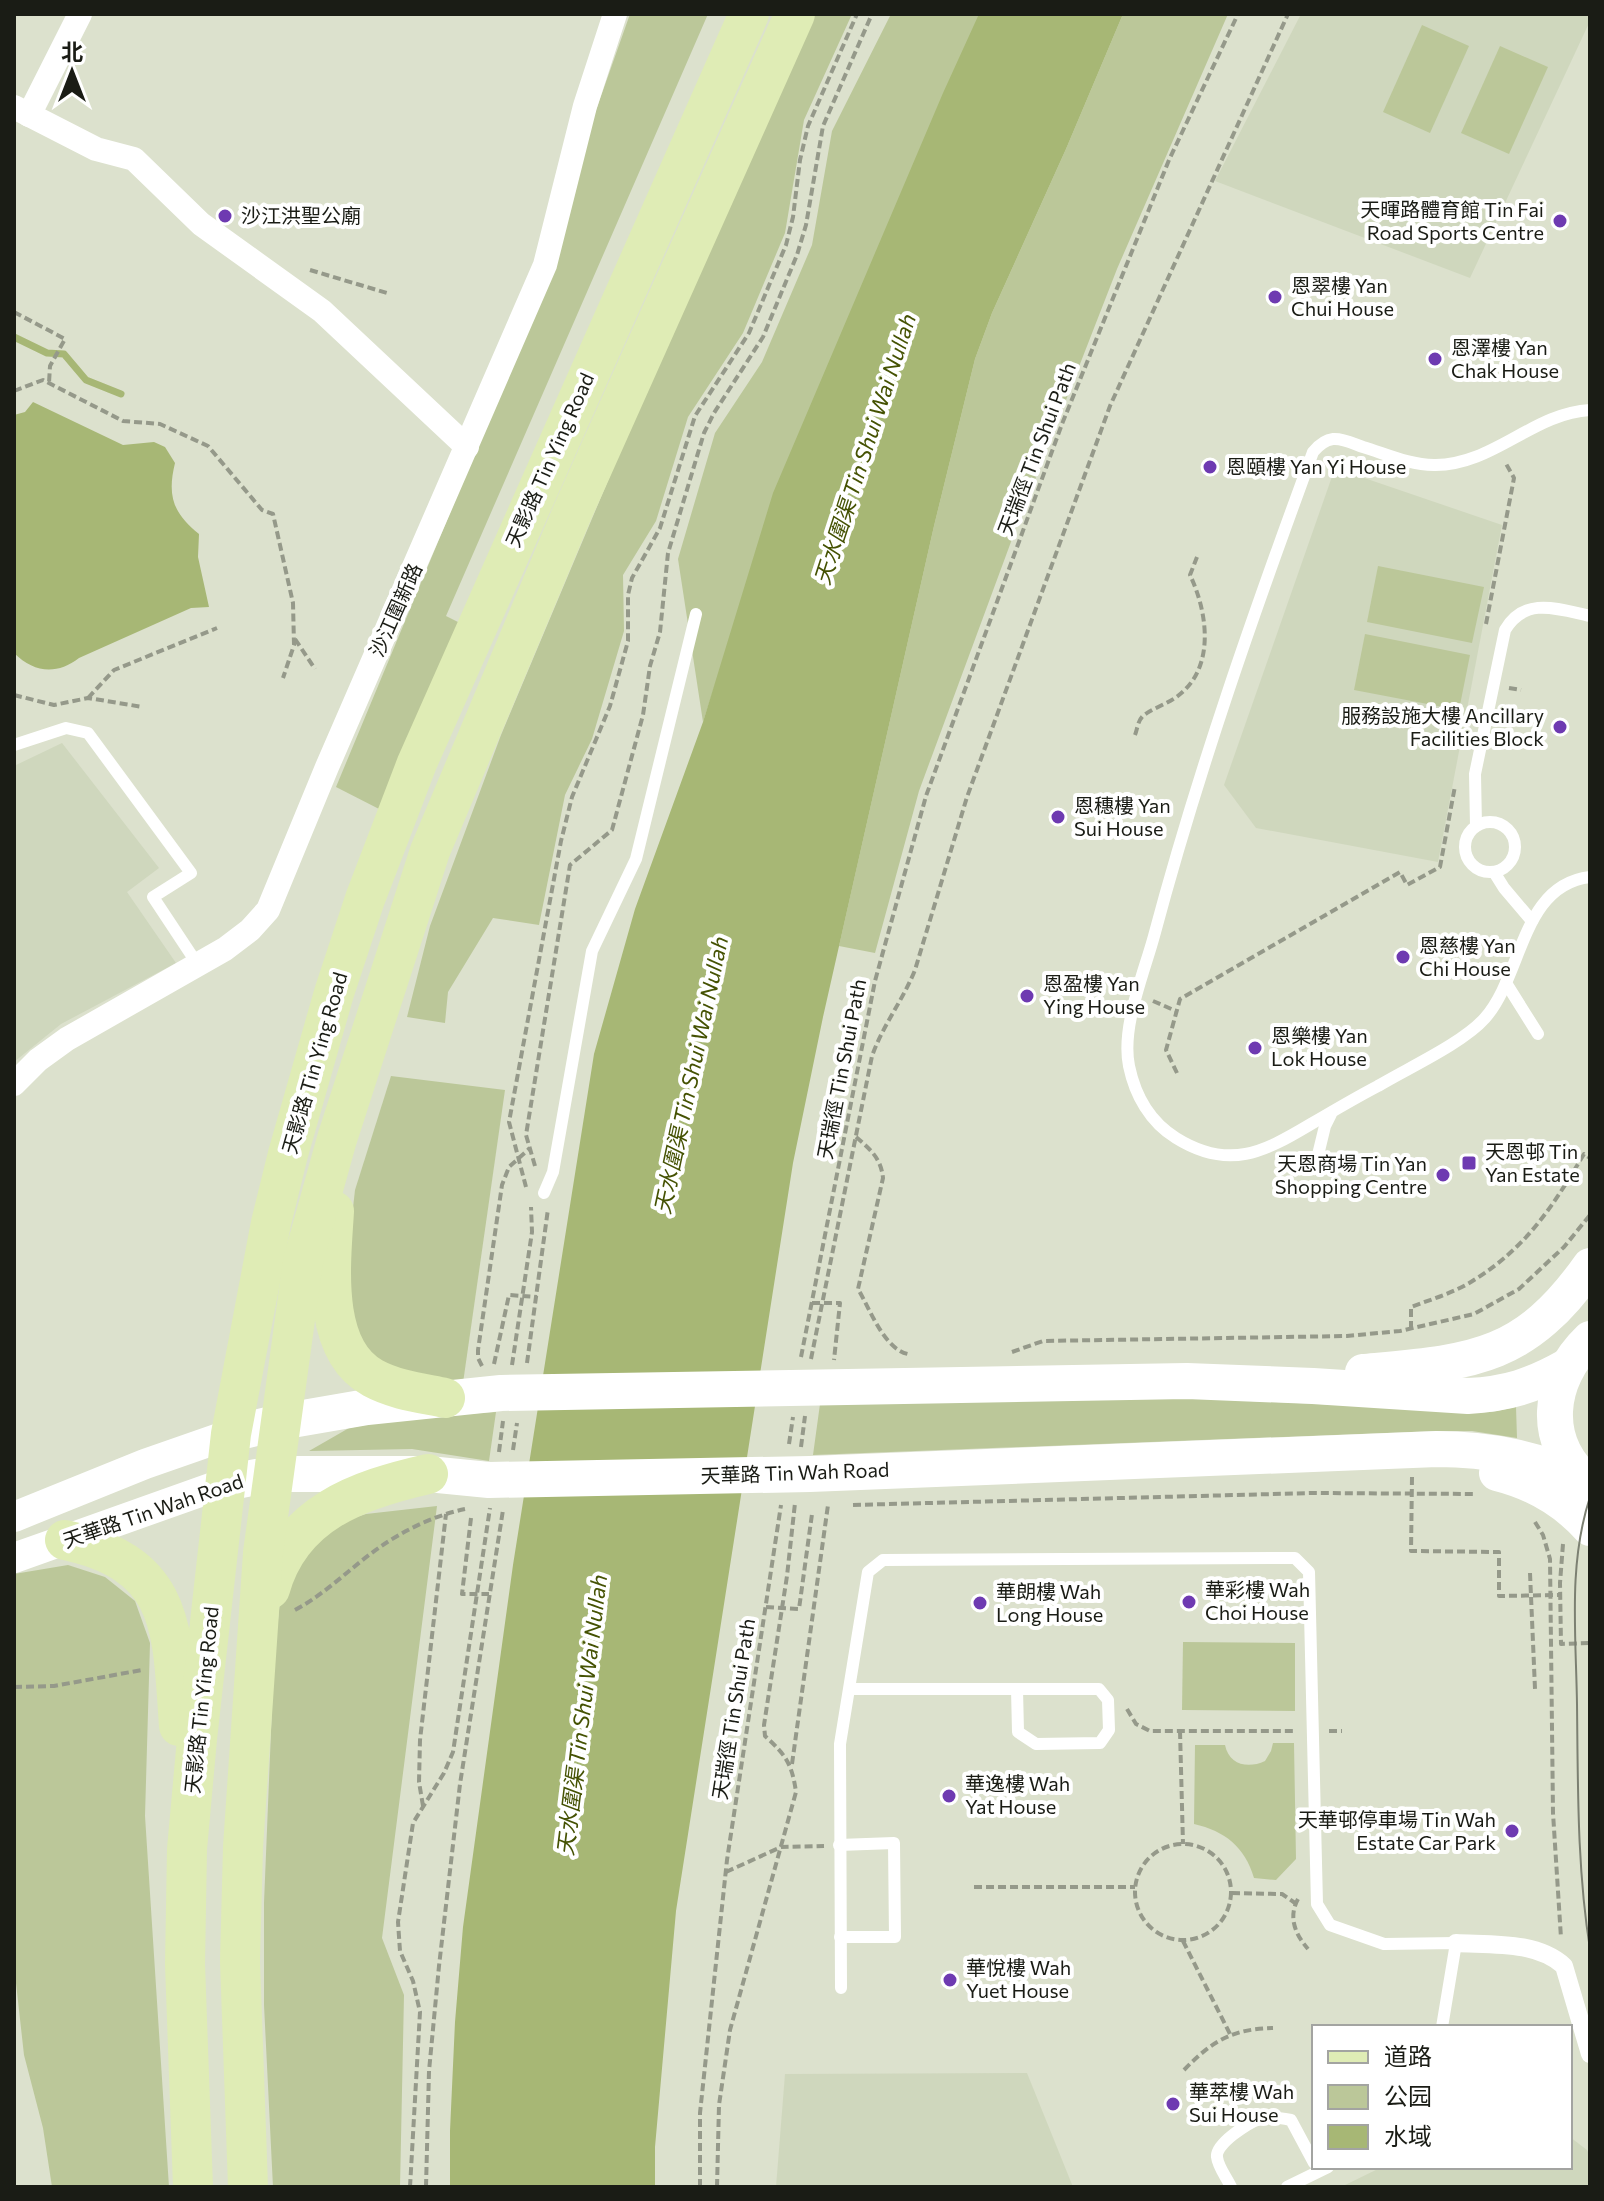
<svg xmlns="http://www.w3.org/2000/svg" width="1604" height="2201" font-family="Commissioner,'Noto Sans SC',sans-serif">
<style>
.built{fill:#cfd7bd}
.green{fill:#bbc799}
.water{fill:#a7b775}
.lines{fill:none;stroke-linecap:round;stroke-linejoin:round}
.stream{stroke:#a7b775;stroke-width:7}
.path{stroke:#95998a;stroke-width:4;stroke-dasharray:8 4;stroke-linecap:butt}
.service{stroke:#fff;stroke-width:12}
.pedestrian{stroke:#fff;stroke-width:18}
.minor{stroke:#fff;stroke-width:24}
.tertiary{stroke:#fff;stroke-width:30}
.secondary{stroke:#fff;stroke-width:36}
.primary{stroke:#dfecb5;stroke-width:40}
.tram{stroke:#7c8072;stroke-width:2}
.poi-dot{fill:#6e3ab1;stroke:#fff;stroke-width:3}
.labels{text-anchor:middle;stroke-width:8;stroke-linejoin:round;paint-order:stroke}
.poi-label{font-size:20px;fill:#1a1c15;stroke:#fff;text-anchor:start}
.street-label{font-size:20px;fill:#1a1c15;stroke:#fff}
.water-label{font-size:22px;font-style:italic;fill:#455203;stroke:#fff}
</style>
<rect width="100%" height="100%" fill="#dce1cd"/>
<g class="built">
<path d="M1301 14H1590V21L1470 278 1215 181Z"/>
<path d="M1335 468 1502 525 1438 862 1256 828 1224 785Z"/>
<path d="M62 743 159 868 127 892 176 963 61 1024 14 1062V766Z"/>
<path d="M1027 2073 1073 2187H776L785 2074Z"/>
<path d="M1570 2137 1587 2150 1590 2156V2187H1341L1382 2167H1570Z"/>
</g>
<g class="green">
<path d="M630 14H708L446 616 462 624 381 810 336 787 475 453Z"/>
<path d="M813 14H852L804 120 785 233 743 333 688 417 656 521 623 575 624 631 592 739 565 795 539 925 493 918 448 992 445 1023 407 1017 430 926 501 735 628 433Z"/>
<path d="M891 14H981L734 626 703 722 678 559 715 433 762 362 812 245 832 131Z"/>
<path d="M1123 14H1228L1117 269 1015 531 919 791 875 953 839 946 934 526 975 359 992 313 1066 149Z"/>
<path d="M1422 25 1469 46 1430 133 1383 112Z"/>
<path d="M1500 46 1548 67 1509 154 1461 133Z"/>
<path d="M1378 566 1484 587 1472 643 1367 622Z"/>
<path d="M1365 634 1470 655 1459 710 1354 690Z"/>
<path d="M391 1076 505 1090 463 1383 377 1364 348 1324 346 1270 355 1190Z"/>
<path d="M1187 1398 1492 1412 1516 1407 1517 1438 1472 1431H1436L813 1455 820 1404Z"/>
<path d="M496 1412 489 1461 412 1449 309 1451 349 1428 401 1418Z"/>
<path d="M437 1506 382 1938 404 1995 400 2187H273L264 2005V1903L274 1658 280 1601 287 1575 331 1525 366 1514Z"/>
<path d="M68 1565 105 1577 135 1601 150 1643 145 1816 169 2187H52L43 2128 24 2055 14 1965V1574Z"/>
<path d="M1183 1642 1295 1643V1711L1182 1710Z"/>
<path d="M1273 1743H1294L1296 1859 1276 1880 1254 1878C1245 1847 1225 1831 1194 1824L1195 1745H1225C1229 1765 1248 1769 1265 1761L1271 1751Z"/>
</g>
<g class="water">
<path d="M979 14H1123L1066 149 992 313 975 359 934 526 823 1017 793 1163 676 1911 655 2147V2187H450V2131L455 2022 463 1927 513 1565 594 1054 635 909 703 722 773 493 943 93Z"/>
<path d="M33 402 123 445 154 442 165 447 175 463C167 496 173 513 199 534L198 557 209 607 191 608 79 658C57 675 34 673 14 653V415L25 412Z"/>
</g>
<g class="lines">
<path class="stream" d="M14 337 47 353 64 354 86 380 121 394"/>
<g class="path">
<path d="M310 270 387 293"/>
<path d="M14 312 65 339 50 366 49 383"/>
<path d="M14 391 43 380 123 421 160 424 208 446 262 510 273 514 293 603 294 645 283 678"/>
<path d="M1486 624 1514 478 1505 462"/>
<path d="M295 639 315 669"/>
<path d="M1509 688 1521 690"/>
<path d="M14 695 54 705 88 698 143 707"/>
<path d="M88 698 114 670 217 628"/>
<path d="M1135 735C1137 730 1138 721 1142 717 1148 710 1170 703 1179 695 1215 667 1208 613 1190 575L1197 557"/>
<path d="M1153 1001 1176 1011"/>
<path d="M1177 1073 1166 1050 1180 999 1400 872 1407 885 1440 867 1455 786"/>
<path d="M856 1137C870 1149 881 1158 883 1178L858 1289C870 1309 884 1349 908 1354"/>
<path d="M535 1166 526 1135 570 865 612 830 643 715 650 666 660 632 668 553 704 433 714 413 763 337 797 255 806 225 823 126 872 14"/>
<path d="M526 1187 509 1122 561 841 572 797 610 706 628 641V595L632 578 660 528 695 416 749 333 786 245 793 217 800 160 808 126 857 14"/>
<path d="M812 1303H840L834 1360"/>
<path d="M1411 1329V1307C1432 1299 1456 1292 1474 1280 1527 1247 1553 1206 1584 1154L1590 1158"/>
<path d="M1012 1352 1043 1341 1347 1336 1400 1331 1474 1314 1519 1289 1564 1247 1590 1215"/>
<path d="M801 1357 875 981 926 796 1062 424 1169 160 1238 14"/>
<path d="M811 1359 872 1056C883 1025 903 1000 915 970L967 797 1110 406 1288 14"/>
<path d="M527 1363 548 1209"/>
<path d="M494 1364 509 1295 537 1297"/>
<path d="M512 1365 532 1232 531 1207"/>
<path d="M482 1366 478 1358V1350L502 1185 509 1167 530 1148"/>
<path d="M789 1444 793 1417"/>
<path d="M801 1447 805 1416"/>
<path d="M513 1450 517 1423"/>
<path d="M499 1452 503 1421"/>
<path d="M1412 1477 1411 1551 1499 1552V1596L1560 1595"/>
<path d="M853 1505 1313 1493 1476 1494"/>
<path d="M471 1518 462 1594H489"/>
<path d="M1535 1522 1543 1535 1550 1559 1553 1813 1561 1938"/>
<path d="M1563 1544 1560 1583 1561 1644 1590 1643"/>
<path d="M1530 1573 1535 1689"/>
<path d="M766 1607 799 1609 812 1514"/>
<path d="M295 1610C327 1593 351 1567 380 1547 404 1530 436 1515 465 1509"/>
<path d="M14 1687 54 1686 142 1670"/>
<path d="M1127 1709 1136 1724 1150 1731H1296"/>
<path d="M1180 1731 1183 1844"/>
<path d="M1329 1731H1342"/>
<path d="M792 1764 828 1505"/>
<path d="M423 1806 419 1782 420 1740 446 1514"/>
<circle cx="1183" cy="1892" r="48"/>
<path d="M726 1872 781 1847 824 1846"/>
<path d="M974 1887H1135"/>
<path d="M1232 1893 1282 1894 1295 1903"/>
<path d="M1298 1899C1288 1917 1295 1934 1308 1949"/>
<path d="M1183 1941 1230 2034"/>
<path d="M1184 2070C1212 2041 1232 2029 1273 2028"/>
<path d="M410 2187 420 2012 413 1981 400 1951 398 1922 413 1823 444 1773 453 1752 490 1508"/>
<path d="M426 2187 429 2071 439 1966 460 1784 503 1510"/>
<path d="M700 2187V2113L727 1860 781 1505"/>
<path d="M717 2187 719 2105 730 2030 796 1792C792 1764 786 1755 765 1736L764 1725 787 1576 795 1503"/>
</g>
<g class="service">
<path d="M1590 410C1533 413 1492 466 1434 465 1410 465 1386 454 1363 447 1354 444 1343 438 1333 439 1324 440 1318 446 1313 452 1254 612 1198 771 1154 936 1144 973 1121 1027 1129 1066 1135 1095 1150 1122 1176 1138 1229 1171 1264 1152 1311 1124 1333 1111 1355 1098 1378 1086 1408 1068 1463 1043 1485 1018 1523 975 1521 885 1590 877"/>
<path d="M14 745 66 728 88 733 191 873 153 897 198 965"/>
<circle cx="1490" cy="847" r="25"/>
<path d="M1476 826 1475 774 1505 630C1525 596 1558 609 1590 616"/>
<path d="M1494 872 1504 888 1532 921"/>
<path d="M1506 983 1538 1034"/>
<path d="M1317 1159 1325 1126 1331 1114"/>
<path d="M544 1193 553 1172 592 951 636 859 696 614"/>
<path d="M850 1689H1099L1108 1700 1109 1730 1100 1743 1036 1744 1018 1732 1017 1689"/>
<path d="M839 1845 894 1843 895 1937H840"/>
<path d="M841 1988 840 1744 868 1572 883 1560 1295 1558 1309 1572 1317 1904 1330 1925 1384 1944 1456 1943 1442 2027"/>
<path d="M1231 2187C1227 2178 1218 2167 1217 2157 1215 2144 1248 2123 1259 2119 1269 2116 1281 2118 1291 2120L1314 2163"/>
<path d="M1287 2187 1328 2167"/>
</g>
<path class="pedestrian" d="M1456 1943C1491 1945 1537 1941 1564 1966L1590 2054"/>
<g class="minor">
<path d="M14 107 96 149 134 159 201 224 322 311 467 447"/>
<path d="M29 115 80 14"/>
<path d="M14 1084 38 1060 67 1039 225 949 250 930 268 910 327 767 545 265 585 106 615 14"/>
</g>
<g class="tertiary">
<path d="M14 1517 145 1464 231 1434"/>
<path d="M14 1558 225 1483"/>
</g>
<g class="secondary">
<path d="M1363 1372C1471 1362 1523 1361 1590 1266"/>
<path d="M231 1434 280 1422 367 1407 501 1393 1187 1381 1313 1386 1468 1396C1507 1394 1532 1386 1566 1367"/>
<path d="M1497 1473C1533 1482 1565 1500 1590 1528"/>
<path d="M225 1483 273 1474H428L489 1480 810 1474 1437 1449C1490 1449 1536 1459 1585 1480"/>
<path d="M1589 1483C1540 1443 1547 1380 1590 1339"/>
</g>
<g class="primary">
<path d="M334 1211C331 1262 320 1349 373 1378 395 1390 421 1393 445 1398"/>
<path d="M65 1540C177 1564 172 1631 179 1726"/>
<path d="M270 1589C291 1513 358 1490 428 1474"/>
<path d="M193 2187 185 1964 187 1849 197 1739 231 1434 271 1223 288 1154 334 993 365 899 417 763 749 14"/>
<path d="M248 2187 240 1961 243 1847 263 1553 303 1261 337 1139 430 851 573 511 795 14"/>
</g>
<g class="tram">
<path d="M1590 1497C1568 1564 1576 1634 1577 1704 1578 1786 1577 1868 1590 1949"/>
<path d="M1590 1570V1622"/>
</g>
</g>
<g class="poi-dot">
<circle cx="225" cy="216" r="8"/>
<circle cx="1560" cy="221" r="8"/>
<circle cx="1275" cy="297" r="8"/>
<circle cx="1435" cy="359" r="8"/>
<circle cx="1210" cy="467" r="8"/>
<circle cx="1560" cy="727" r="8"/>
<circle cx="1058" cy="817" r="8"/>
<circle cx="1403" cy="957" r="8"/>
<circle cx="1027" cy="996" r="8"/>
<circle cx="1255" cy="1048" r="8"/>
<rect x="1461" y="1155" width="16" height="16" rx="4"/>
<circle cx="1443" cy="1175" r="8"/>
<circle cx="1189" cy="1602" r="8"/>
<circle cx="980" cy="1603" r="8"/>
<circle cx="949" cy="1796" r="8"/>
<circle cx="1512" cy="1831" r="8"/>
<circle cx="950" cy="1980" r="8"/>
<circle cx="1173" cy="2104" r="8"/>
</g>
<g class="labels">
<g class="poi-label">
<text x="1544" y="217" text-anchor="end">天暉路體育館 Tin Fai<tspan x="1544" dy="23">Road Sports Centre</tspan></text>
<text x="241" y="223">沙江洪聖公廟</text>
<text x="1291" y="293">恩翠樓 Yan<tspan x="1291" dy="23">Chui House</tspan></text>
<text x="1451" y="355">恩澤樓 Yan<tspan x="1451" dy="23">Chak House</tspan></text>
<text x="1226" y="474">恩頤樓 Yan Yi House</text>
<text x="1544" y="723" text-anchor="end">服務設施大樓 Ancillary<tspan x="1544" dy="23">Facilities Block</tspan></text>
<text x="1074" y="813">恩穗樓 Yan<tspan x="1074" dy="23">Sui House</tspan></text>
<text x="1419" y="953">恩慈樓 Yan<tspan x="1419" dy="23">Chi House</tspan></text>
<text x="1043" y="991">恩盈樓 Yan<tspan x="1043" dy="23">Ying House</tspan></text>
<text x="1271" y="1043">恩樂樓 Yan<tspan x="1271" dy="23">Lok House</tspan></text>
<text x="1485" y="1159">天恩邨 Tin<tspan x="1485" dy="23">Yan Estate</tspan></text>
<text x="1427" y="1171" text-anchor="end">天恩商場 Tin Yan<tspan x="1427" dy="23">Shopping Centre</tspan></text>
<text x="1205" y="1597">華彩樓 Wah<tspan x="1205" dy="23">Choi House</tspan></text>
<text x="996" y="1599">華朗樓 Wah<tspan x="996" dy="23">Long House</tspan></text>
<text x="965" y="1791">華逸樓 Wah<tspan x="965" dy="23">Yat House</tspan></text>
<text x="1496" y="1827" text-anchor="end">天華邨停車場 Tin Wah<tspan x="1496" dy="23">Estate Car Park</tspan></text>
<text x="966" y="1975">華悅樓 Wah<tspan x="966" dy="23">Yuet House</tspan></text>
<text x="1189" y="2099">華萃樓 Wah<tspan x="1189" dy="23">Sui House</tspan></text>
</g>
<g class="street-label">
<text transform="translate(1037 449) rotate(-69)" y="7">天瑞徑 Tin Shui Path</text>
<text transform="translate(550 460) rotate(-66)" y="7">天影路 Tin Ying Road</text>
<text transform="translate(396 610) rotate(-66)" y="7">沙江圍新路</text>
<text transform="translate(315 1063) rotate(-74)" y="7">天影路 Tin Ying Road</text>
<text transform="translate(842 1069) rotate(-79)" y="7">天瑞徑 Tin Shui Path</text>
<text transform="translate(795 1473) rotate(-2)" y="7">天華路 Tin Wah Road</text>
<text transform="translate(153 1511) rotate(-19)" y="7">天華路 Tin Wah Road</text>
<text transform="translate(202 1700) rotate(-84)" y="7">天影路 Tin Ying Road</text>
<text transform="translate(734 1709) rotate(-81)" y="7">天瑞徑 Tin Shui Path</text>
</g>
<g class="water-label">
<text transform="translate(865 449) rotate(-72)" y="8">天水圍渠 Tin Shui Wai Nullah</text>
<text transform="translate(691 1075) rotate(-78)" y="8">天水圍渠 Tin Shui Wai Nullah</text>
<text transform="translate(582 1715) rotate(-83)" y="8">天水圍渠 Tin Shui Wai Nullah</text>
</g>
</g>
<rect width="1604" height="2201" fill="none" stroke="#1a1c15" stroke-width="32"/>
<rect x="1312" y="2025" width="260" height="144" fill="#ffffff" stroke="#a3a4a1" stroke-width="2"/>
<rect x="1328" y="2051" width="40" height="12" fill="#dfecb5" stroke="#a3a4a1" stroke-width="2"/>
<text x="1384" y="2065" font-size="24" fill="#1a1c15">道路</text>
<rect x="1328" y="2085" width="40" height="24" fill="#bbc799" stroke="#a3a4a1" stroke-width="2"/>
<text x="1384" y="2105" font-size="24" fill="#1a1c15">公园</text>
<rect x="1328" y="2125" width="40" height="24" fill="#a7b775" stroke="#a3a4a1" stroke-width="2"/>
<text x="1384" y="2145" font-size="24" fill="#1a1c15">水域</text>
<g transform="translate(72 72)" stroke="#ffffff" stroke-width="6" paint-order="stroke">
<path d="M0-6L14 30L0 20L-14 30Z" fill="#1a1c15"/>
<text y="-12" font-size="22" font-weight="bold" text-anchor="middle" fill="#1a1c15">北</text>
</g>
</svg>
